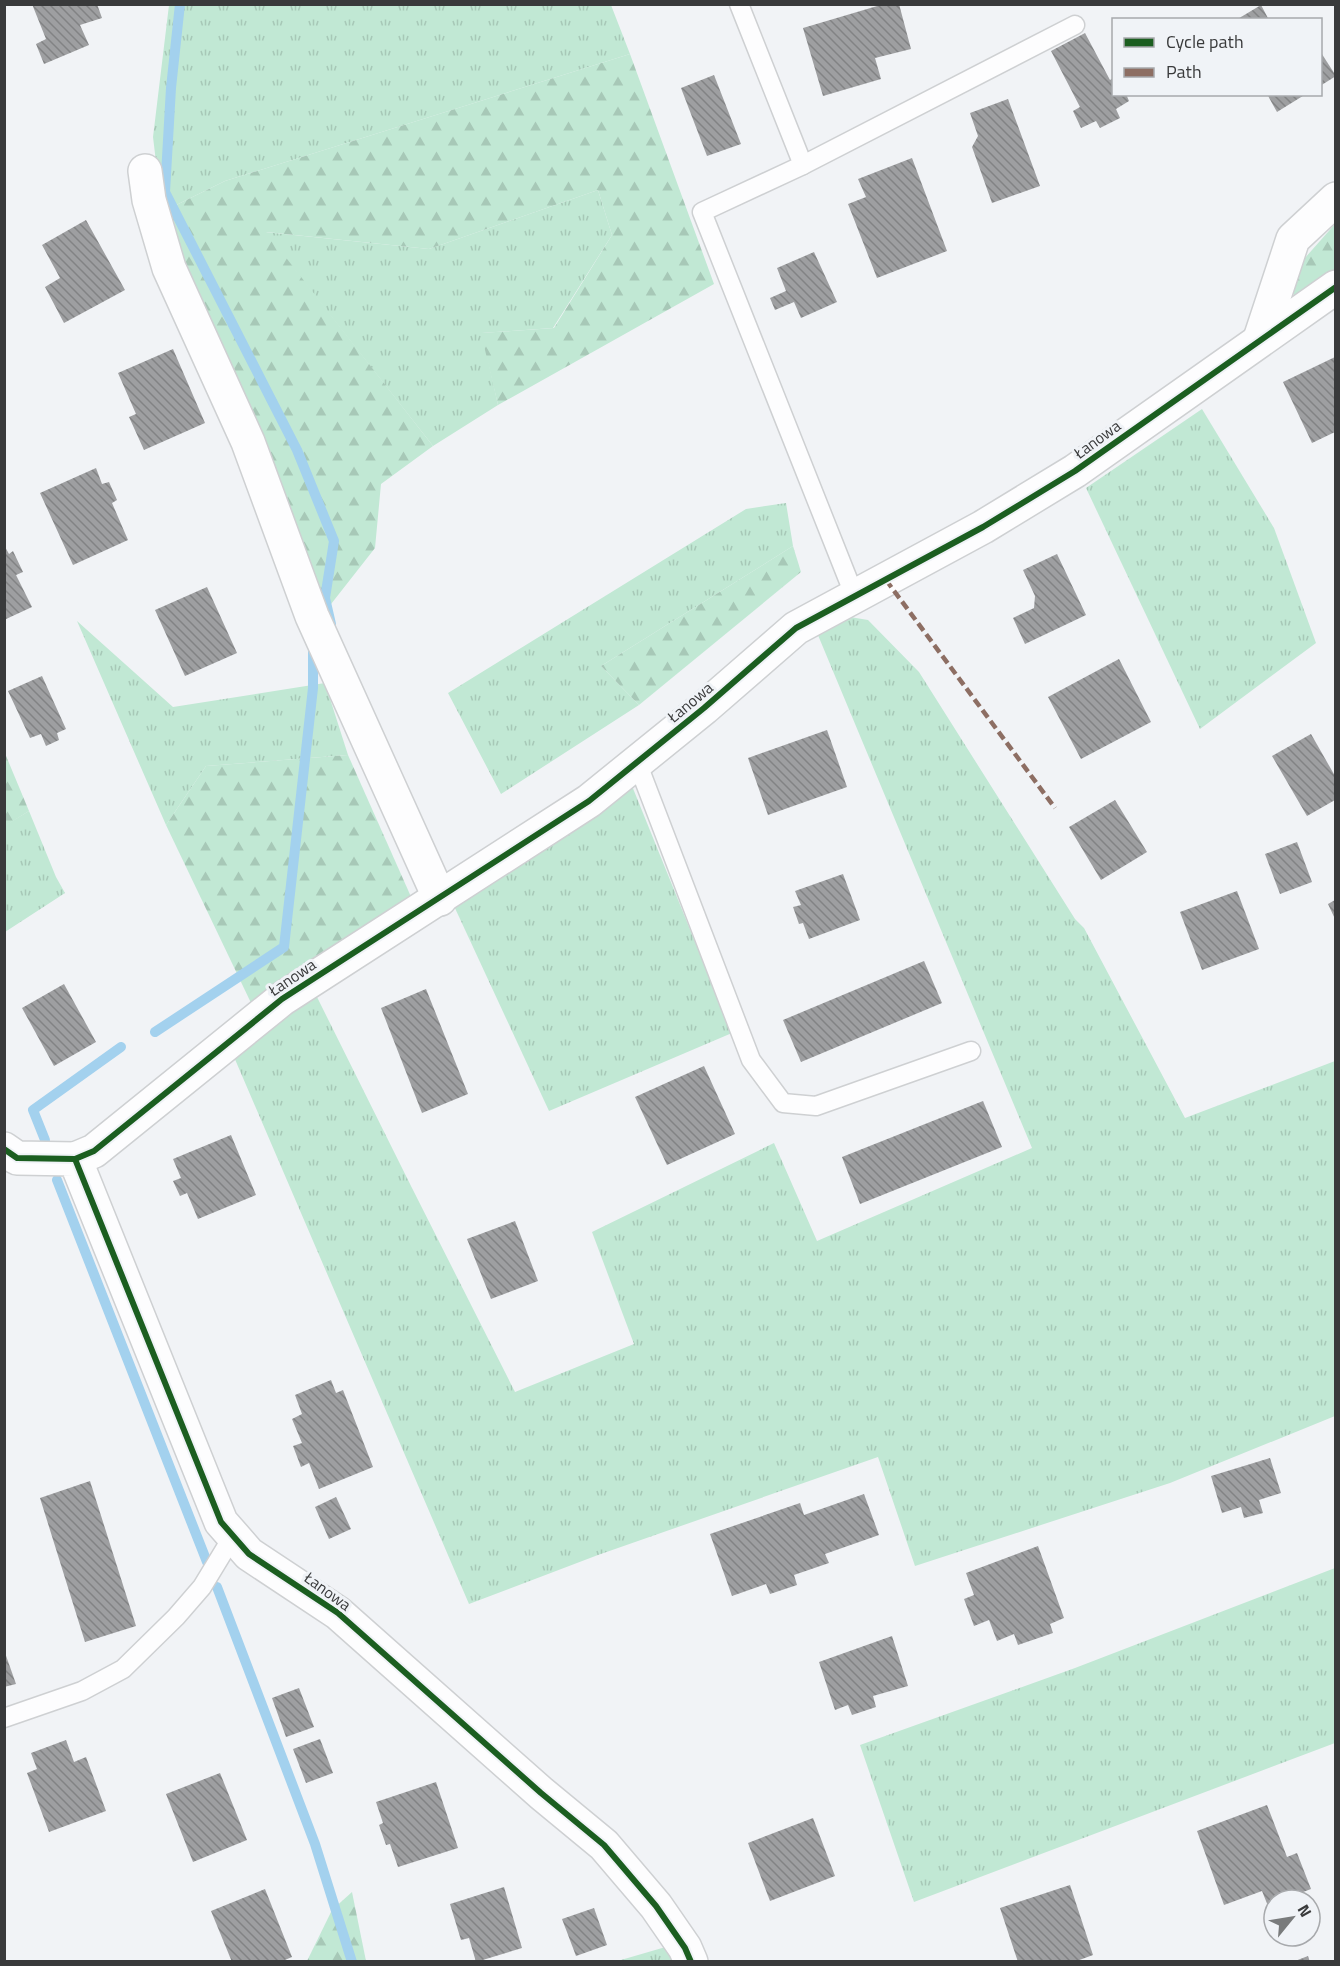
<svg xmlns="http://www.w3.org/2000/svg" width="1340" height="1966" font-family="'Titillium Web',sans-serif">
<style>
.grass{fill:url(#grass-tufts)}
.forest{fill:url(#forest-firs)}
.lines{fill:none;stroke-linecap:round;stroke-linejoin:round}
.stream{stroke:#a3d1ee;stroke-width:10}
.building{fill:url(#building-back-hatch)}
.service-casing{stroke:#ced0d2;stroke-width:21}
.minor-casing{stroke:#ced0d2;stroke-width:36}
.service{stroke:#fdfdfe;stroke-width:18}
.minor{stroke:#fdfdfe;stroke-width:33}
.quiet{stroke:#8d6e63;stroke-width:4.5;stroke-dasharray:9 4.5;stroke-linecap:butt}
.cycleway-casing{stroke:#f0f3f7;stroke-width:10}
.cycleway{stroke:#1b5e20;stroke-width:6}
.labels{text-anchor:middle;stroke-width:6;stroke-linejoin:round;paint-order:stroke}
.street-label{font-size:16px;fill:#393a3b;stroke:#f0f3f7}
</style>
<defs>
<pattern id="grass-tufts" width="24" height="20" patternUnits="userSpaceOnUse" patternTransform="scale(1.5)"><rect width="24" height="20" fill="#c1e8d4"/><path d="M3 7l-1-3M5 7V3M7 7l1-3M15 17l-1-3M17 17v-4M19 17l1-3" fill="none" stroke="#a7c8b7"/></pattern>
<pattern id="forest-firs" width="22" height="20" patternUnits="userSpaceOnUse" patternTransform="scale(1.5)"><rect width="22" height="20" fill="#c1e8d4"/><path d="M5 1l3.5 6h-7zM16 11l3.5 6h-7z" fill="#a7c8b7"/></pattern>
<pattern id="building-back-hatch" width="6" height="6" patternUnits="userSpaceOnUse" patternTransform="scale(1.5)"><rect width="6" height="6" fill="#9e9fa1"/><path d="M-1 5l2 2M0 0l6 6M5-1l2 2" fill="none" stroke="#828384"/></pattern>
</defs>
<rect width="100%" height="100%" fill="#f1f3f6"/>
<g class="grass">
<path d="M169 5H611L630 54 225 181 162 212 153 137Z"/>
<path d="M598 190 612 235 553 328 482 333 498 405 433 446 265 232 429 249Z"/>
<path d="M1202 409 1274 528 1316 643 1200 729 1086 488Z"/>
<path d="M786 503 793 546 601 666 639 705 501 794 448 693 746 509Z"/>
<path d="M844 616 868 620 919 672 1075 919 1084 928 1185 1118 1335 1061V1416L1170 1483 915 1566 878 1457 598 1555 469 1604 231 1050 313 989 412 1188 515 1392 634 1344 592 1232 774 1143 817 1241 1032 1148 815 628Z"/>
<path d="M77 621 173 707 325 683 348 755 206 766 166 825Z"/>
<path d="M630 781 732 1033 549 1111 454 906Z"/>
<path d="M29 811 56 877 65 893 5 932 4 826Z"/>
<path d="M1335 1568V1743L914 1902 860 1745 1075 1668Z"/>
<path d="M669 1946 679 1962H614Z"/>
</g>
<g class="forest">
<path d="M630 54 714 284 498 405 481 333 554 328 612 235 598 190 429 249 266 232 433 446 381 484 375 548 324 613 162 212 225 181Z"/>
<path d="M1335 224V279L1296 304 1289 276Z"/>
<path d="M793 546 801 572 639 705 601 666Z"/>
<path d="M4 751 29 811 5 826H4Z"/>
<path d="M348 755 412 899 252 1005 166 825 206 766Z"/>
<path d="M352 1892 366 1961H307L332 1910Z"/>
</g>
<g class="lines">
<g class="stream">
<path d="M180 4 171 88 165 192 297 450 334 541 325 598 331 624"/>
<path d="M155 1032 284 947 313 688V647"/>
<path d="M45 1140 33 1110 121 1047"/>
<path d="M57 1180 207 1562"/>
<path d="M217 1587 315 1844 352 1962"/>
</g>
</g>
<g class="building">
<path d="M32 4H97L102 18 80 25 89 45 44 64 36 44 46 39Z"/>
<path d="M884 4H899L911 49 875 58 881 79 823 96 803 28Z"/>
<path d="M1261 5 1269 20H1236Z"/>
<path d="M1085 33 1110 80 1113 78V94H1126L1129 101 1116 109 1120 118 1100 128 1096 121 1081 128 1073 111 1080 107 1051 51Z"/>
<path d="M1320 51 1336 76 1320 86Z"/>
<path d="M714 75 741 144 707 156 681 88Z"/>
<path d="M1267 94H1306L1277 112Z"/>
<path d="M1008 99 1040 186 992 203 972 147 978 136 970 113Z"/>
<path d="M912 158 947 251 877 278 848 204 866 197 858 179Z"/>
<path d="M86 220 125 290 64 323 45 287 60 278 42 245Z"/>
<path d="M814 252 837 302 801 318 794 302 775 310 770 298 786 291 777 268Z"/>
<path d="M173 349 205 423 144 450 129 417 136 414 118 373Z"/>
<path d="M1335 357V432L1312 443 1283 382Z"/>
<path d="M96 468 102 484 109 482 117 500 112 503 128 540 73 565 40 493Z"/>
<path d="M4 545 9 554 13 551 23 572 16 575 32 607 4 620Z"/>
<path d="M1057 554 1086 615 1025 644 1013 618 1034 608 1035 596 1023 570Z"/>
<path d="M207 587 237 653 185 676 155 610Z"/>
<path d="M1119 659 1151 722 1081 759 1048 697Z"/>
<path d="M42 676 66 729 57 733 59 740 46 746 41 734 30 738 8 691Z"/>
<path d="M827 730 847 787 768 815 748 758Z"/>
<path d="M1311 734 1335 776V800L1307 816 1272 756Z"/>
<path d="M1115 800 1147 852 1101 880 1069 827Z"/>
<path d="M1297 842 1312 882 1280 894 1265 854Z"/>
<path d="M843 874 860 920 809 939 803 923 799 924 793 907 801 905 795 891Z"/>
<path d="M1237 891 1259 949 1202 970 1180 912Z"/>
<path d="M1335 900V919L1328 904Z"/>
<path d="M924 961 942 1003 801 1062 783 1020Z"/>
<path d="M64 984 96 1042 54 1066 22 1008Z"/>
<path d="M426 989 468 1094 422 1113 381 1008Z"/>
<path d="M704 1066 735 1134 667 1165 635 1097Z"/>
<path d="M983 1101 1002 1147 860 1204 842 1157Z"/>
<path d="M231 1135 256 1195 198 1219 187 1193 180 1196 173 1181 181 1178 173 1159Z"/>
<path d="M515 1221 538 1281 491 1299 467 1239Z"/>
<path d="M331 1380 336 1393 343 1390 373 1467 319 1489 309 1463 301 1467 293 1446 302 1443 292 1419 302 1414 295 1395Z"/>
<path d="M1270 1458 1281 1493 1259 1500 1263 1513 1244 1518 1241 1507 1222 1513 1211 1476Z"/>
<path d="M90 1481 136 1626 85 1642 40 1498Z"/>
<path d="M864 1494 879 1535 825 1554 829 1563 794 1575 797 1585 770 1594 766 1584 732 1596 710 1534 800 1503 804 1515Z"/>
<path d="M336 1497 351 1529 329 1539 315 1507Z"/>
<path d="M1038 1546 1064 1618 1050 1624 1053 1633 1018 1645 1014 1634 997 1641 989 1620 974 1626 964 1599 974 1595 966 1573Z"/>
<path d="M892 1636 908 1686 873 1696 876 1707 852 1715 848 1705 835 1710 819 1662Z"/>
<path d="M4 1650 16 1684 4 1687Z"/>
<path d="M299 1688 314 1727 286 1737 272 1698Z"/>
<path d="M320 1739 333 1773 306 1783 293 1749Z"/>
<path d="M66 1740 74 1762 86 1757 106 1811 49 1832 27 1773 37 1769 31 1753Z"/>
<path d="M220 1773 247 1840 193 1862 166 1794Z"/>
<path d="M436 1782 458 1848 398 1867 390 1844 386 1845 379 1825 383 1823 376 1802Z"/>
<path d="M1267 1805 1287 1857 1297 1853 1311 1889 1282 1900H1274V1903L1268 1906 1262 1891 1224 1905 1197 1831Z"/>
<path d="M813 1818 835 1876 770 1901 748 1843Z"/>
<path d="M1070 1885 1093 1955 1074 1962H1018L1000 1908Z"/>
<path d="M504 1887 522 1948 476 1962 469 1938 461 1940 450 1904Z"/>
<path d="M265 1889 292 1957 280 1962H232L211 1911Z"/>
<path d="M594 1908 607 1945 576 1956 562 1919Z"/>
<path d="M1308 1956 1310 1962H1295V1961Z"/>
</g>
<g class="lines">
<defs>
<g id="service">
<path d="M739 4 803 165 702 212 855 597"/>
<path d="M803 165 1075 25"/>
<path d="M637 762 751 1060 783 1103 816 1106 971 1051"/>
<path d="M4 1718 82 1691 123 1669 176 1617 202 1587 233 1536"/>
</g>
<g id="minor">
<path d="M145 171 149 200 169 268 248 442 312 616 440 899"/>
<path d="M1260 339 1293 239 1336 199"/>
<path d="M4 1149 17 1158 75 1159 221 1522 249 1554 338 1613 541 1793 604 1845 656 1906 685 1948 691 1962"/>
<path d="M75 1159 94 1151 282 999 589 801 704 708 796 628 983 527 1075 471 1336 287"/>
</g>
</defs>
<use href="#service" class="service-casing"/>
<use href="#minor" class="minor-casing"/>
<use href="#service" class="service"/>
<use href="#minor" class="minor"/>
<path class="quiet" d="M886 580 1055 808"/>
<defs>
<g id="cycleway">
<path d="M4 1149 17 1158 75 1159 221 1522 249 1554 338 1613 541 1793 604 1845 656 1906 685 1948 691 1962"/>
<path d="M75 1159 94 1151 282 999 589 801 704 708 796 628 983 527 1075 471 1336 287"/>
</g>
</defs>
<use href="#cycleway" class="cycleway-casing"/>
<use href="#cycleway" class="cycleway"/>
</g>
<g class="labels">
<g class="street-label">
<text transform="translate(1097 439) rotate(-36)" y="6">Łanowa</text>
<text transform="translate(690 702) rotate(-40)" y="6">Łanowa</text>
<text transform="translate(292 977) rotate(-34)" y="6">Łanowa</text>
<text transform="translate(328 1591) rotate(36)" y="6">Łanowa</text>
</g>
</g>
<rect width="1340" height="1966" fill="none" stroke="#393a3b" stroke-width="12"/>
<rect x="1112" y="18" width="210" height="78" fill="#f0f3f7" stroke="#a7a9ac" stroke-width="1.5"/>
<rect x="1124" y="38" width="30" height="9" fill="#1b5e20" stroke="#a7a9ac" stroke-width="1.5"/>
<text x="1166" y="48" font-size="18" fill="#393a3b">Cycle path</text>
<rect x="1124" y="68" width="30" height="9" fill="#8d6e63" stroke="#a7a9ac" stroke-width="1.5"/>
<text x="1166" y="78" font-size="18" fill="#393a3b">Path</text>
<g transform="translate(1292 1918) rotate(60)"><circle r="28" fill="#f0f3f7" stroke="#a7a9ac" stroke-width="1.5"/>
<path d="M0-4.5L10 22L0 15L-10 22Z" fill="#797b7c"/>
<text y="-9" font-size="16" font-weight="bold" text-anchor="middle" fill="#393a3b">N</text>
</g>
</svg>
